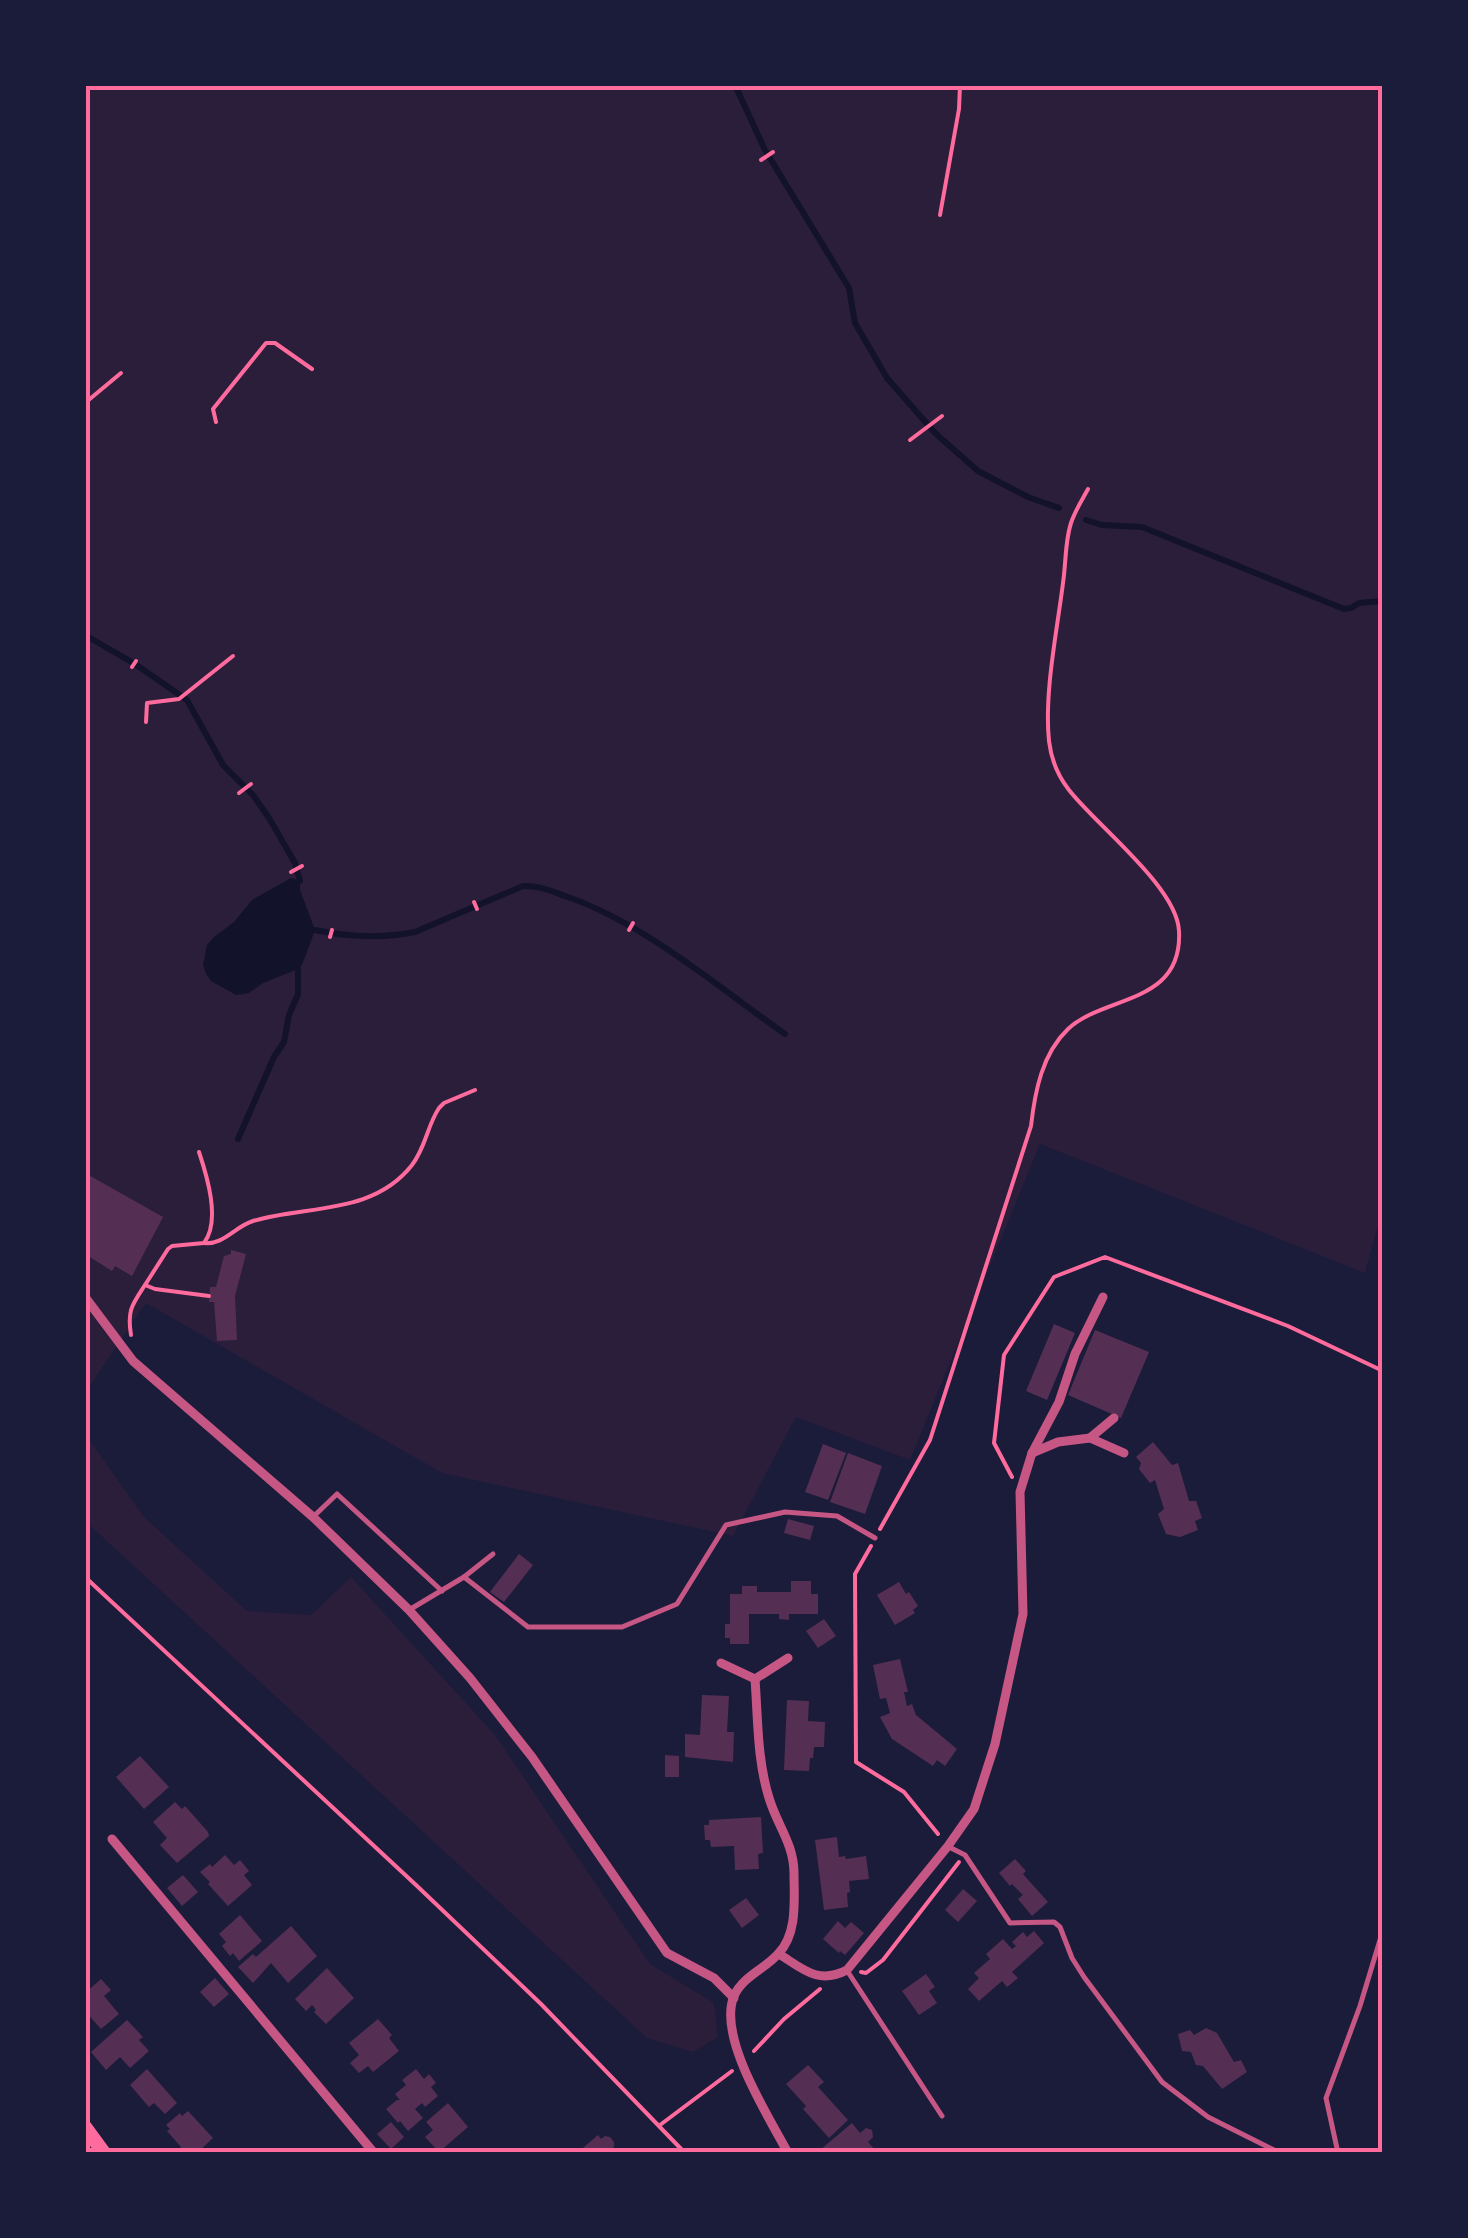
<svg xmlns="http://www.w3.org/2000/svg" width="1468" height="2238" font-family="Arial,sans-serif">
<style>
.green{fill:#2a1e3b}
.water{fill:#12122b}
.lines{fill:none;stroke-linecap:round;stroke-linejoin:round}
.stream{stroke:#12122b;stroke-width:6}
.building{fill:#542f53}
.path{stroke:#ff6b9d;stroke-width:4}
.service{stroke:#c65784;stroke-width:5}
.minor{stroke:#c65784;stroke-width:9}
.primary{stroke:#ff6b9d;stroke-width:14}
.neatline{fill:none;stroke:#ff6b9d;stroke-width:4}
</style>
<rect width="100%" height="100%" fill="#1b1b3a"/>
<path class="green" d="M85 85H1383V1208L1365 1273 1040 1144 910 1460 796 1417 733 1536 442 1473 146 1303 87 1390 88 1438 144 1517 247 1611 311 1615 351 1577 495 1735 650 1964 714 2003 718 2037 693 2052 647 2038 85 1521Z"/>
<path class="water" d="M291 878 300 881V890L315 930 302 965 298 969 263 983 249 993 236 995 211 981 206 974 203 965 207 945 214 937 234 922 252 900Z"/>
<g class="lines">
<g class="stream">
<path d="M735 85 765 150 849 288 855 323 887 378 935 433 978 471 1028 497 1059 508"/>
<path d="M1086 520 1102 525 1142 527 1344 609 1351 608 1359 603 1383 601"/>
<path d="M85 635 135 664 187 700 223 765 253 795 269 818 295 863 300 881"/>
<path d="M315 930C349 937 380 939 415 932L523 886C539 885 553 892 568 897 645 924 718 987 785 1034"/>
<path d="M238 1139 274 1057 284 1042 289 1015 298 994V969"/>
</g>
</g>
<g class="building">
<path d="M85 1173 163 1217 132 1276 115 1266 112 1271 85 1254Z"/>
<path d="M231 1250 246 1254 235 1296 237 1340 217 1341 214 1302H209L210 1287H216L224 1256 231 1254Z"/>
<path d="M1054 1324 1075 1333 1047 1400 1026 1391Z"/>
<path d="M1095 1330 1149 1352 1121 1418 1068 1395Z"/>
<path d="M1153 1442 1172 1465 1178 1463 1189 1501H1196L1202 1518 1195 1521 1198 1530 1180 1537 1166 1534 1158 1514 1164 1509 1155 1480 1150 1483 1139 1469 1141 1463 1136 1457Z"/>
<path d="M823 1444 846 1453 828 1500 805 1492Z"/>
<path d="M848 1453 882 1466 865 1514 830 1502Z"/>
<path d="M788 1519 814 1526 810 1540 784 1533Z"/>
<path d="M519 1554 533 1565 504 1602 490 1592Z"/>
<path d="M791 1581H811V1594H818V1614H789V1620L779 1619V1614H749V1644H730V1638H725V1624H730V1594H742V1586H757V1592H791Z"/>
<path d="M899 1582 906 1594 909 1592 918 1606 913 1610 915 1613 895 1625 877 1595Z"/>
<path d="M824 1619 836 1636 818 1648 806 1631Z"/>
<path d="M900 1659 908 1692H904L907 1706 912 1704 916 1715 957 1749 945 1766 937 1760 933 1766 892 1739 880 1717 890 1713 886 1698 880 1699 873 1665Z"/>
<path d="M702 1695 729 1696 727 1732H734L733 1762 685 1757V1734L700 1735Z"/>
<path d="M787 1700 809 1701 808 1721 825 1722 824 1747H814L813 1758H810L809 1771 784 1770Z"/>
<path d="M665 1755 679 1756V1777H665Z"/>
<path d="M140 1756 169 1787 144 1809 116 1777Z"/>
<path d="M175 1802 182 1809 185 1806 208 1832 209 1836 177 1863 160 1845 167 1838 153 1822Z"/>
<path d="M761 1817 763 1853 758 1854 759 1869 735 1870 734 1846 711 1847 710 1840H705L704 1825H709V1820Z"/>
<path d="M837 1837 839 1857 845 1856 846 1859 866 1856 869 1879 849 1881 850 1892 847 1893 848 1907 824 1910 815 1840Z"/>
<path d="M225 1855 234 1865 240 1860 249 1871 244 1875 252 1885 228 1906 208 1884 210 1882 200 1872 210 1864 212 1867Z"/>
<path d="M1015 1859 1026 1871 1023 1874 1048 1902 1032 1916 1018 1899 1023 1895 1012 1884 1010 1886 999 1873Z"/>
<path d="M183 1875 198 1892 182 1906 167 1888Z"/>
<path d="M963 1889 977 1901 958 1922 945 1910Z"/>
<path d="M746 1898 759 1915 742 1928 729 1910Z"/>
<path d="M240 1915 262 1941 239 1961 233 1953 230 1956 222 1946 226 1942 219 1934Z"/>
<path d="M838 1921 845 1928 851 1922 864 1933 845 1955 840 1951 839 1953 823 1939Z"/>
<path d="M291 1926 317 1956 288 1983 271 1963 253 1983 238 1967 253 1954 256 1957Z"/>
<path d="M1034 1931 1044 1943 1012 1972 1018 1978 1007 1987 1002 1981 979 2001 968 1989 979 1978 974 1973 990 1959 986 1954 1003 1939 1012 1949 1016 1946 1012 1942 1023 1932 1027 1937Z"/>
<path d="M327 1968 354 1998 326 2024 314 2012 316 2010 312 2005 306 2011 295 1999Z"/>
<path d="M926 1974 935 1987 929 1991 937 2003 919 2015 902 1991Z"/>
<path d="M215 1978 229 1994 214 2007 200 1992Z"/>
<path d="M101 1979 111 1990 104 1996 119 2014 101 2029 85 2011V1993Z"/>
<path d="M378 2019 392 2035 389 2038 399 2051 373 2072 368 2066 359 2073 350 2063 359 2055 349 2043Z"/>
<path d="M127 2020 143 2037 139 2040 149 2051 130 2068 120 2057 106 2070 91 2052Z"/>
<path d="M1206 2028 1217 2033 1234 2062 1241 2060 1247 2072 1222 2089 1203 2066 1196 2065 1191 2052 1182 2051 1178 2034 1190 2030 1194 2035Z"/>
<path d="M808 2065 824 2082 818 2087 848 2120 829 2138 803 2109 806 2106 786 2084Z"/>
<path d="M147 2069 177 2103 165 2114 154 2103 149 2107 130 2085Z"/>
<path d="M416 2069 424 2079 429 2074 436 2083 431 2087 438 2096 425 2107 422 2103 415 2109 423 2118 408 2131 400 2121 398 2123 386 2109 397 2100H400L395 2094 406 2085 402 2080Z"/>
<path d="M448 2103 468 2127 439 2152 425 2137 433 2130 426 2122Z"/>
<path d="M188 2111 213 2138 197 2153H174L181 2147 167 2131 170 2129 166 2125 180 2113 182 2116Z"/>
<path d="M391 2122 404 2137 391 2149 377 2134Z"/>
<path d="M852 2123 860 2133 866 2128 872 2130 873 2137 868 2142 878 2153H823L820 2150Z"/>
<path d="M598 2135 601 2139 605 2136 610 2137 614 2142V2147L611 2149 614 2153H577Z"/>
</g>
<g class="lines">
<g class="path">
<path d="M761 160 773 152"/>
<path d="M940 215 959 109 960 85"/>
<path d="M85 403 121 373"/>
<path d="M216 422 213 409 266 343H275L312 369"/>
<path d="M910 440 942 416"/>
<path d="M132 667 136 661"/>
<path d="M146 722 147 703 179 699 233 656"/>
<path d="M239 793 251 784"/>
<path d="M291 872 302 866"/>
<path d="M474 902 477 909"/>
<path d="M629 930 633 923"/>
<path d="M330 937 332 930"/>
<path d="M204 1243C224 1245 234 1227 253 1221 307 1205 373 1215 412 1165 426 1147 427 1126 439 1108L444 1103 475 1090"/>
<path d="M145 1285 168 1249 172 1246 204 1243C221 1221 207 1176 199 1152"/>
<path d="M131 1335C127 1310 132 1305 145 1285L155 1289 209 1296"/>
<path d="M1012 1477 994 1443 1004 1355 1054 1277 1105 1257 1288 1326 1383 1371"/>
<path d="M880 1529 930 1440 1031 1126C1035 1091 1042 1054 1068 1029 1104 995 1183 1005 1179 931 1177 887 1096 825 1069 790 1058 776 1051 758 1049 741 1044 693 1057 631 1063 583 1066 563 1065 541 1071 523 1075 511 1082 500 1088 489"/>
<path d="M871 1546 855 1574 856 1762 904 1792 938 1834"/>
<path d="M85 1577 416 1885 541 2004 685 2153"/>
<path d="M861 1972 866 1973 883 1960 959 1862"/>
<path d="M754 2051 784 2019 820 1989"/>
<path d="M660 2125 732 2071"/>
</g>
<g class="service">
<path d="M313 1517 337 1494 442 1591"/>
<path d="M464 1577 528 1627H622L677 1604 726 1525 785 1512 837 1516 875 1538"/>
<path d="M409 1610 464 1577 493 1554"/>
<path d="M949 1847 965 1855 1010 1923 1054 1922 1060 1927 1072 1958 1084 1977 1162 2082 1208 2117 1280 2153"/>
<path d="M848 1972 942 2116"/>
<path d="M1338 2153 1326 2098 1360 2006 1383 1930"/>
</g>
<g class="minor">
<path d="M85 1297 133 1361 313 1517 409 1610 470 1678 532 1757 667 1953 714 1978 734 1998"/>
<path d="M1090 1438 1114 1418"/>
<path d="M1032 1453 1058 1442 1090 1438 1124 1453"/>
<path d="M721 1663 755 1679 788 1658"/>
<path d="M755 1679C758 1719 757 1762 770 1801 778 1826 794 1845 794 1873 794 1899 798 1934 778 1954 765 1969 743 1976 734 1996 717 2037 769 2117 788 2153"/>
<path d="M112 1839 374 2153"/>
<path d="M779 1954C803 1969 818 1985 847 1970L948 1846 974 1809 995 1744 1023 1614 1020 1492 1032 1453 1059 1402 1075 1354 1103 1297"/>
</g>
<path class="primary" d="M85 2127 104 2153"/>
</g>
<rect width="1468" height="2238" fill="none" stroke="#1b1b3a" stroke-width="175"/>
<rect x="88" y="88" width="1292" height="2062" class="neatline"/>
</svg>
